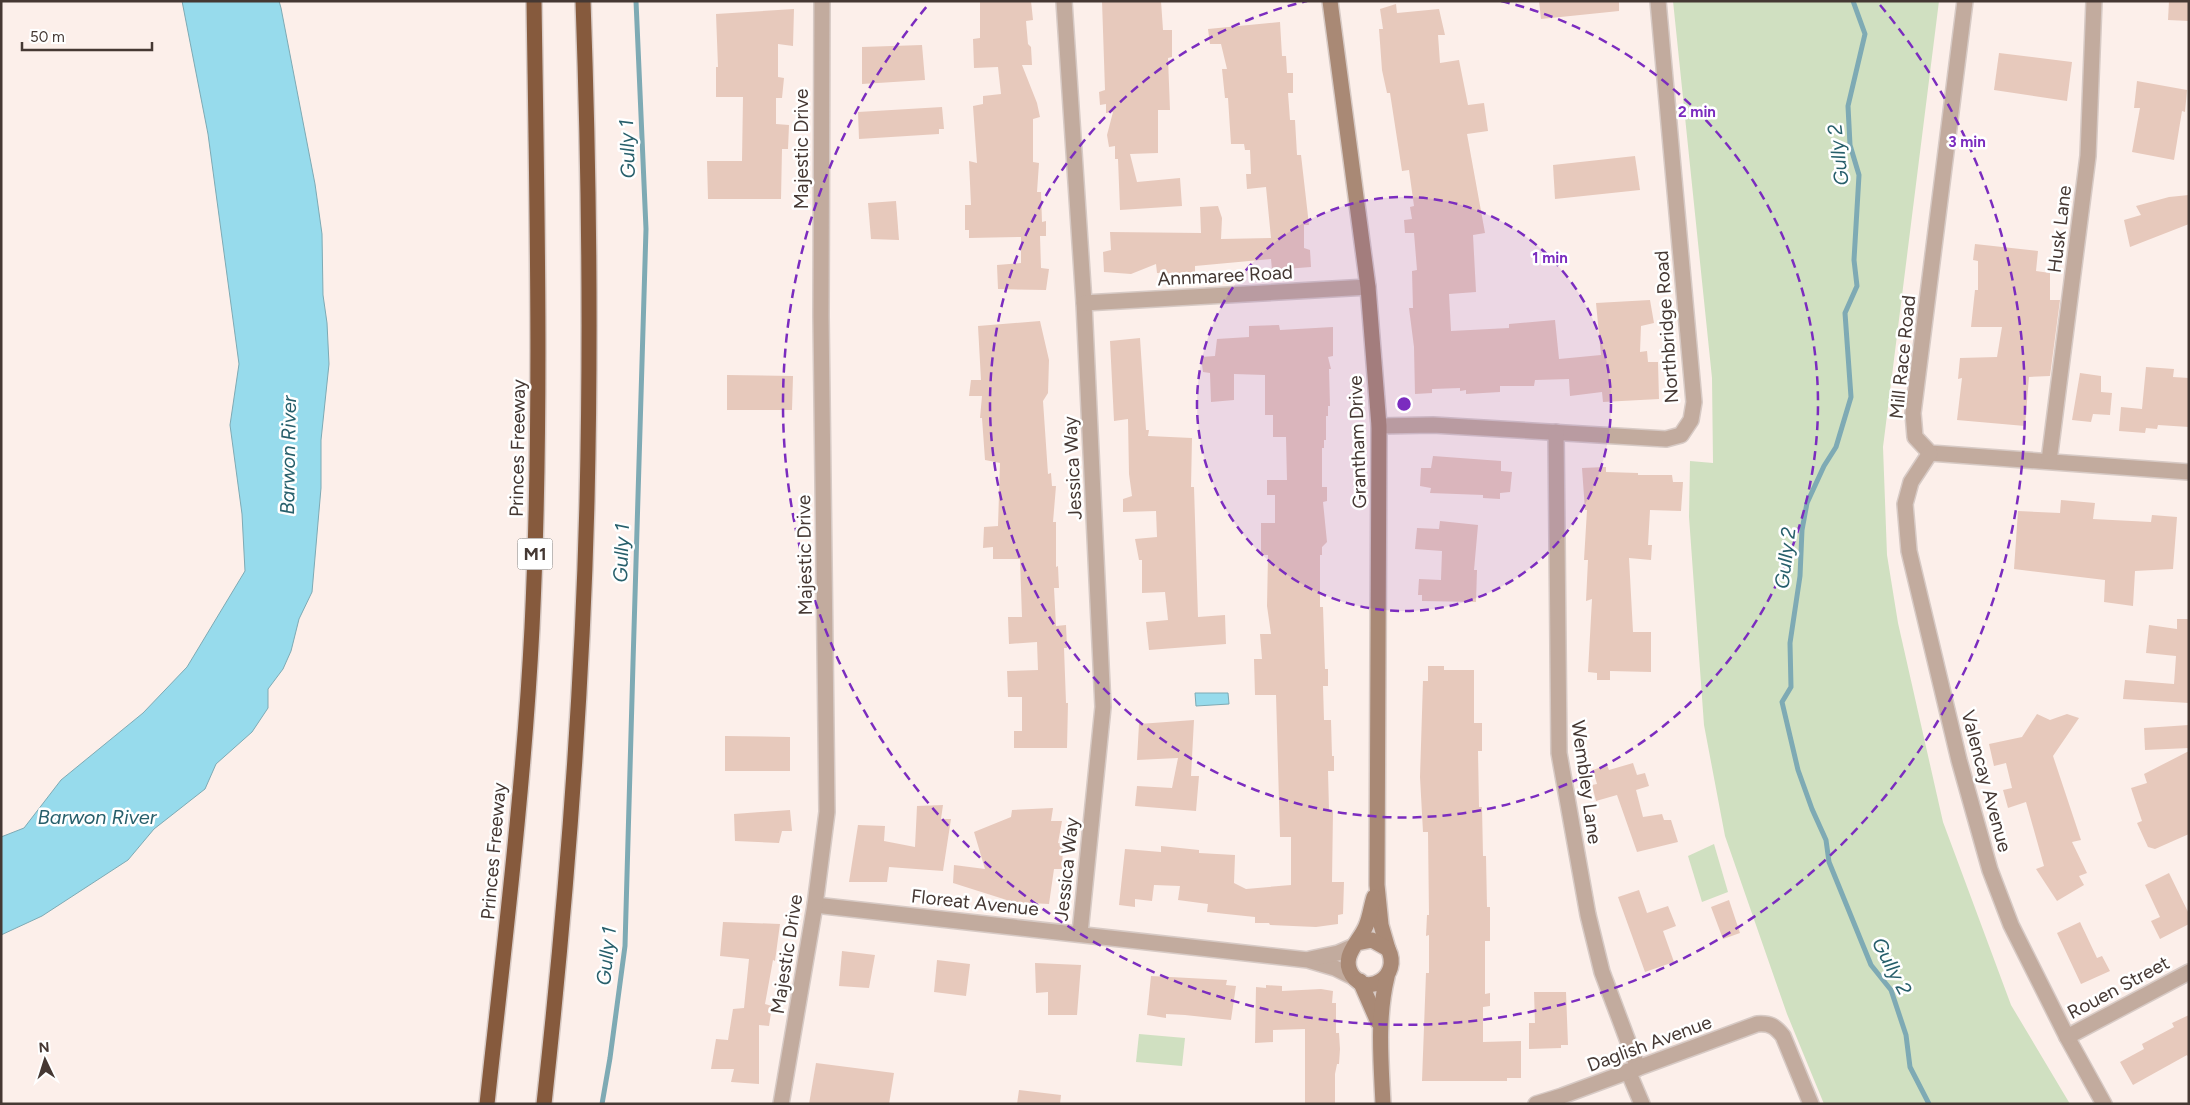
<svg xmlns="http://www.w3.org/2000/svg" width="2190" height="1105" font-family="Figtree,sans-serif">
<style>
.green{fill:#d0e0c1}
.water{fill:#97dbec;stroke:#7eaab4}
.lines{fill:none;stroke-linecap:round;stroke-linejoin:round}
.stream{stroke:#7eaab4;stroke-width:5}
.building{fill:#e7c9bc}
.street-casing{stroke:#d7cac5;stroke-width:18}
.secondary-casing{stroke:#d7cac5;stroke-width:18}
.highway-casing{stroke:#d7cac5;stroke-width:18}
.street{stroke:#c2ab9e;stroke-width:15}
.secondary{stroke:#a98975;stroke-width:15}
.highway{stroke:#865a3d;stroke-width:15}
.ring{fill:none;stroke:#7b2cbf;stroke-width:2.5;stroke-dasharray:9 6}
.labels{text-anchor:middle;stroke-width:5;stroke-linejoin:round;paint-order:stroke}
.shield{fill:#fff;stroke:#7d7470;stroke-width:1}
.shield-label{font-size:18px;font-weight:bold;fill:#453833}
.street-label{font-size:19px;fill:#453833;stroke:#fff}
.water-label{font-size:20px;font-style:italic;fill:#275f6b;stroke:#fff}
.centre{fill:#7b2cbf;stroke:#fff;stroke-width:2.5}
.ring-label{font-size:15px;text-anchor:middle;font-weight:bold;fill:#7b2cbf;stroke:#fff;stroke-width:5;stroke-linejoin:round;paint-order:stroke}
</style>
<rect width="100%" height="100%" fill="#fcefea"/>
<g class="green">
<path d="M1673 1H1939L1883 447 1887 555 1898 623 1943 822 2011 1005 2070 1104H1824L1787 1014 1725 836 1704 725 1689 517 1690 461 1713 463 1712 378Z"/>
<path d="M1714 844 1728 892 1702 902 1688 856Z"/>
<path d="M1139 1034 1185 1038 1182 1066 1136 1062Z"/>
</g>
<g class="water">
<path d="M182 1H279L281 8 315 184 322 234 323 295 327 323 329 364 321 440V488L312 592 299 619 291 651 283 669 268 689V708L252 732 216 764 205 789 154 829 128 860 42 916 1 935V837L24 828 61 780 143 713 187 667 245 571 242 514 230 425 239 364 208 134Z"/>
<path d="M1195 693H1228L1229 704 1196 706Z"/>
</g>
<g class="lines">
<g class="stream">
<path d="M1853 1 1865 34 1848 106 1850 145 1859 175 1854 260 1857 286 1845 313 1851 397 1836 447 1824 466 1807 503 1802 530 1800 576 1790 643 1791 687 1782 702 1798 770 1812 809 1826 840 1829 862 1871 965 1891 990 1906 1035 1910 1067 1929 1104"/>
<path d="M602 1104 610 1058 625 946 633 663 646 229 636 1"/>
</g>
</g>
<g class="building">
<path d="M980 1H1031L1033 20 1026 21 1028 44 1031 47 1032 65H1022L1037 103 1040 117 1033 119V162L1039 163 1037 192H1041L1042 222 1046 221V236H1040L1041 268 1049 269 1046 290 998 289 997 265 1021 263V237L969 238V230H965V205H971L969 161 977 163 973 106 983 104V96L1001 94 998 67 974 68 973 39 980 38Z"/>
<path d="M1102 1H1161L1163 30H1172V57L1168 58 1170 110H1158V153L1130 154 1137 182 1180 178 1182 206 1120 210 1118 159H1115V146L1109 147 1107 135 1113 112 1106 113V104L1100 105 1099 92 1105 90Z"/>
<path d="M1539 1H1619V11L1541 19Z"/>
<path d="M2169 1H2189V21L2168 20Z"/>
<path d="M1396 4 1397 13 1439 9 1445 35H1438L1440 63 1459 60 1468 105 1484 103 1488 131 1467 134 1485 233 1473 235 1476 292 1449 294 1451 331 1509 328V324L1555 320 1559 359 1601 355 1596 303 1650 300 1654 323 1641 326 1640 352 1647 351 1648 362H1658L1659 399 1603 402 1602 392 1570 396 1569 379 1535 380 1534 386H1500V392L1466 394V390L1460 391V388L1432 389V393L1415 394 1414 347 1409 308H1413L1412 271 1417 270 1414 233H1405L1404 220 1412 219 1410 207 1414 206 1409 170 1402 171 1390 93H1387L1382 70 1379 29H1383L1380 9Z"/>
<path d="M794 9 793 46 778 44V77L784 78 782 98H776V124L789 125 788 149H782L781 199H708L707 161H742L743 97H716V67H718L716 14Z"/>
<path d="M1280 22 1282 56H1286L1287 73H1293V93H1288L1290 120H1295L1297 155H1301L1309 225H1304V248L1310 250 1311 267 1272 270 1271 259 1195 266V274L1157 273 1156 264 1131 274 1104 272 1103 252 1111 250 1110 232 1201 233 1200 207 1218 206 1222 218 1221 239 1271 238 1266 187 1247 189 1246 174H1251L1250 150H1245L1244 144H1231L1228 98H1225L1222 69H1227L1221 44H1210L1208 29Z"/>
<path d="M922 45 925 80 862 84V47Z"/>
<path d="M1999 53 2072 62 2067 101 1994 90Z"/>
<path d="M2137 81 2187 90 2185 112 2182 111 2174 160 2132 152 2140 108H2134Z"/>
<path d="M942 107 944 129H939V134L859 139 858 112Z"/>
<path d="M1635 156 1640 190 1555 199 1553 165Z"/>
<path d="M2189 195V224L2130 247 2124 220 2141 215 2136 206 2169 197Z"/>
<path d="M896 201 899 240 871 239 868 203Z"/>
<path d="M1975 244 2038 251 2036 271 2050 273V300H2060L2050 376 2029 377 2025 426 1957 420 1962 378 1958 379 1960 358 1997 357 2002 327H1971L1975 290H1978V261L1973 260Z"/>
<path d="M1040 321 1049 360 1048 393 1043 401 1048 474 1051 473 1052 486H1056L1053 522H1056V567L1058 566 1059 588H1054L1056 626 1066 625 1067 648H1064L1066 703H1068L1067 748H1014V731H1022V697H1008L1007 671 1038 670 1037 642 1009 644 1008 617H1022L1020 559H993V547L983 548 984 527 998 526 1000 463 985 460 982 418H980L982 396H969L971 380H981L978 326Z"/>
<path d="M1279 325 1280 330 1333 327V356L1328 357 1331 369H1329L1330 406H1328V416H1326V440H1324V448H1322V487H1327V501L1323 502 1327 542 1322 547V555H1320V607H1323L1325 669H1328V686H1323L1324 720H1331L1332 756H1334V771H1328L1329 810H1333L1332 882H1344L1343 914 1338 915V924L1316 927 1270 925 1269 923H1255V917L1207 912 1208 904 1178 900 1180 886 1154 885 1152 901 1135 899V907L1119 905 1125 849 1161 852V846L1199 850V853L1235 855 1234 883 1246 889 1291 885V837H1280L1276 695H1255L1254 659H1262L1260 634H1271L1267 606 1268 555H1261V523H1275V495H1267V480H1287L1286 437H1273V415H1265V375L1234 374V400L1211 402 1210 373 1203 372 1201 357 1215 356 1217 339 1249 337V326Z"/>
<path d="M1140 338 1146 430H1149L1148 436 1192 438 1191 487H1194L1198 617 1225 615 1226 644 1149 650 1146 622 1168 620 1165 592 1142 593V560H1139L1135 539 1157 537 1156 511 1123 512V499L1132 496 1129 474 1128 419 1114 421 1110 341Z"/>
<path d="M2146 367 2174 369 2173 377 2189 378V427L2158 425 2157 429 2146 428 2145 433 2119 431 2121 407 2142 409Z"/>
<path d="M2080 373 2101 376V392L2112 393 2110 415 2093 414 2091 422 2072 420Z"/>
<path d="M727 375 793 376 792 410H727Z"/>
<path d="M1433 456 1501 461V471L1512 472 1510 492 1500 493V499L1483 498V495L1430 493 1431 488 1420 486 1421 468H1431Z"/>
<path d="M1606 467V472L1638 473V475H1672L1673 482H1683L1681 511 1650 510 1648 545H1652L1651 560 1629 558 1633 632H1651V672L1610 671V680H1597V673L1588 672 1592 599 1586 601 1588 560H1584L1587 510H1585L1582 468Z"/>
<path d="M2061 500 2095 503 2093 519 2151 522 2152 515 2177 517 2173 569 2135 571 2133 606 2104 602 2105 580 2014 569 2018 511 2060 513Z"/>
<path d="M1440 521 1478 525 1474 570H1477L1476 602 1422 601V595H1418L1419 579 1441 580 1442 551 1415 549 1417 528 1439 529Z"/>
<path d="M2177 619H2189V703L2123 699 2125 680 2174 684 2176 656 2146 653 2149 625 2177 629Z"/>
<path d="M1428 666H1444V670H1474V723H1482V751H1478L1479 807H1482L1483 856H1486L1487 907H1490V941H1485V994L1490 993V1006L1483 1007V1042L1521 1041V1078H1507V1081H1422L1426 973H1429V935L1426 936 1427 915H1429L1428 832H1423L1420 777 1423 681H1428Z"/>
<path d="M2037 714 2050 720 2067 714 2079 718 2053 756 2081 840 2072 842 2087 873 2079 876 2084 885 2057 901 2036 869 2044 866 2026 802 2008 808 2003 790 2012 788 2006 763 1994 766 1989 744 2022 737Z"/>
<path d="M1194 720 1191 776H1199L1196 811 1135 806 1137 786 1172 788 1178 758 1137 760 1139 724Z"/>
<path d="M2189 725V748L2145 750 2144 728Z"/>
<path d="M725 736 790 737V771H725Z"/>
<path d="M2189 751V834L2155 849 2148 847 2137 823 2142 821 2131 788 2147 783 2144 774Z"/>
<path d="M1633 763 1637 775 1645 773 1649 786 1636 790 1643 817 1662 814 1664 820H1671L1678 842 1637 852 1617 795 1596 801 1592 785 1597 784 1593 770 1607 765 1609 770Z"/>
<path d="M943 805 941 819H951L943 871 889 867 887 882H849L858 825 885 826 884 841 915 847 917 806Z"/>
<path d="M1053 808 1051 821H1062L1058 843 1063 844 1062 869H1054L1049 904 1013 902 953 883 954 865 985 869 974 832 1011 817 1012 810Z"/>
<path d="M790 810 792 831H782L779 843 735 841 734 814Z"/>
<path d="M2169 873 2189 914V924L2160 939 2151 921 2160 917 2145 885Z"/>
<path d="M1639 890 1647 913 1668 906 1676 926 1663 931 1674 962 1645 972 1618 897Z"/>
<path d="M1729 900 1740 933 1723 939 1711 907Z"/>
<path d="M723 922 780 924 775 961 773 960 765 1004 772 1006 769 1026 759 1025V1084L731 1082 734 1069H711L716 1039 728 1040 733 1009 744 1008 749 959 720 956Z"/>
<path d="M2080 922 2097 958 2102 956 2110 971 2081 984 2057 933Z"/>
<path d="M842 951 875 955 869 988 839 986Z"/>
<path d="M937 960 970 964 966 996 934 992Z"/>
<path d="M1035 963 1081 965 1077 1015H1048V992L1036 993Z"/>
<path d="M1151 976 1227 980 1226 985 1236 986 1231 1020 1185 1015 1166 1014V1018L1147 1015Z"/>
<path d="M1266 985 1282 986V991L1321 989 1333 991 1332 1003H1336V1033H1339L1340 1049 1339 1064H1337L1335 1074V1104H1305V1029L1273 1030V1042L1255 1043 1256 987 1266 988Z"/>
<path d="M1534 992H1566L1568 1045H1561V1048L1529 1049V1023H1535Z"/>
<path d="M2189 1015V1058L2187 1055 2133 1085 2120 1062 2144 1049 2142 1044 2174 1027 2172 1023Z"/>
<path d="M816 1063 894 1073 889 1104H809Z"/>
<path d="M1019 1090 1061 1095 1060 1104H1017Z"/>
</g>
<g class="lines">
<defs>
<g id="street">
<path d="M1064 1 1084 303 1103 707 1080 933"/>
<path d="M1965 1 1913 413 1915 437 1930 453 2189 472"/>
<path d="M1084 303 1368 287"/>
<path d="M1379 426 1433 425 1666 439 1681 435 1691 420 1694 402 1658 1"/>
<path d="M1556 432 1559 753 1588 915 1602 972 1638 1068"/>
<path d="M1930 453 1911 482 1905 504 1909 551 1959 760 1990 870 2011 925 2067 1037 2104 1104"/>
<path d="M2049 461 2088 156 2094 1"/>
<path d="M815 905 1308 960 1335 968 1355 978"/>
<path d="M1310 959 1338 953 1354 946"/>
<path d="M2067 1037 2189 972"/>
<path d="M1628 1071 1642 1104"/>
<path d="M781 1104 815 905 827 812 821 316 822 1"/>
<path d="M1536 1104 1562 1096 1757 1024C1770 1023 1775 1026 1783 1036L1811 1104"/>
</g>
<g id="secondary">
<path d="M1330 1 1368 287 1379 426 1377 885 1381 925 1388 949"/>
<path d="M1357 943 1372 940 1388 949C1402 976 1367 998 1352 975 1340 956 1359 943 1366 926 1370 917 1371 906 1374 897"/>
<path d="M1360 981 1378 1022"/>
<path d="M1383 1104C1381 1061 1377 1018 1387 977"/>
</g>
<g id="highway">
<path d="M487 1104C504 946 524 787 532 628 542 420 537 210 534 1"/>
<path d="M544 1104C566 904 582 702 587 501 591 334 589 168 583 1"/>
</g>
</defs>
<use href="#street" class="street-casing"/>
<use href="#secondary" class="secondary-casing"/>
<use href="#highway" class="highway-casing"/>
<use href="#street" class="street"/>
<use href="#secondary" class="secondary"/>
<use href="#highway" class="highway"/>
</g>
<circle cx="1404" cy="404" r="207" fill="#7b2cbf" fill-opacity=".12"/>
<g class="ring">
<circle cx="1404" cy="404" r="207"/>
<path d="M1501 1A414 414 0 1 1 1307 1"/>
<path d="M1880 5A621 621 0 1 1 928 5"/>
</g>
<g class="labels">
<rect class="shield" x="517.5" y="538.5" width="35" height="31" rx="4"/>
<g class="shield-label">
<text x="535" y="560">M1</text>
</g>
<g class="street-label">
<text transform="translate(801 149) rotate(-90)" y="7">Majestic Drive</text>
<text transform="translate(2059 229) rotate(-83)" y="7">Husk Lane</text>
<text transform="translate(1225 275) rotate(-3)" y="7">Annmaree Road</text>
<text transform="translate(1666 327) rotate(-94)" y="7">Northbridge Road</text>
<text transform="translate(1902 357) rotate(-84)" y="7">Mill Race Road</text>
<text transform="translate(1357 442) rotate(-92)" y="7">Grantham Drive</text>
<text transform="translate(517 448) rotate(-89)" y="7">Princes Freeway</text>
<text transform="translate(1072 468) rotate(-93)" y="7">Jessica Way</text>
<text transform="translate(804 555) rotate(-91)" y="7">Majestic Drive</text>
<text transform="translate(1987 781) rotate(75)" y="7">Valencay Avenue</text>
<text transform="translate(1587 782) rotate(82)" y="7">Wembley Lane</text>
<text transform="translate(493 851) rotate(-85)" y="7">Princes Freeway</text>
<text transform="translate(1066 869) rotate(-84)" y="7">Jessica Way</text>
<text transform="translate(975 902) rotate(6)" y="7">Floreat Avenue</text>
<text transform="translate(786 954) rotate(-81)" y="7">Majestic Drive</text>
<text transform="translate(2118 987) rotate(-28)" y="7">Rouen Street</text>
<text transform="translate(1649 1043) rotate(-20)" y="7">Daglish Avenue</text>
</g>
<g class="water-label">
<text transform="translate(627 149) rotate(-92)" y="7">Gully 1</text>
<text transform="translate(1838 155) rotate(-97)" y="7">Gully 2</text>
<text transform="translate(288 455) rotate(-89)" y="7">Barwon River</text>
<text transform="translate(621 553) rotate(-88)" y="7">Gully 1</text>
<text transform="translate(1785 558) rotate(-83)" y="7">Gully 2</text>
<text x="97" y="824">Barwon River</text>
<text transform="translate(606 956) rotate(-84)" y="7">Gully 1</text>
<text transform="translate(1892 966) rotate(62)" y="7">Gully 2</text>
</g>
</g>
<circle cx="1404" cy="404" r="8" class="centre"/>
<g class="ring-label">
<text x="1697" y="117">2 min</text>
<text x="1967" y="147">3 min</text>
<text x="1550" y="263">1 min</text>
</g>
<rect width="2190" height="1105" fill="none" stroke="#453833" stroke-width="5"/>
<g transform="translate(45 1060) rotate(356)" stroke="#ffffff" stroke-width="4" paint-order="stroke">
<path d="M0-4L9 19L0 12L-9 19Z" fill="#453833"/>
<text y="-8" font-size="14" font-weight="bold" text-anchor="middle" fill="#453833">N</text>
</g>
<path d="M22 42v8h130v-8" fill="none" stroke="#453833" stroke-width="2.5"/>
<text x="30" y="42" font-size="15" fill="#453833" stroke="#ffffff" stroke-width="4" paint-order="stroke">50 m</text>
</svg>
